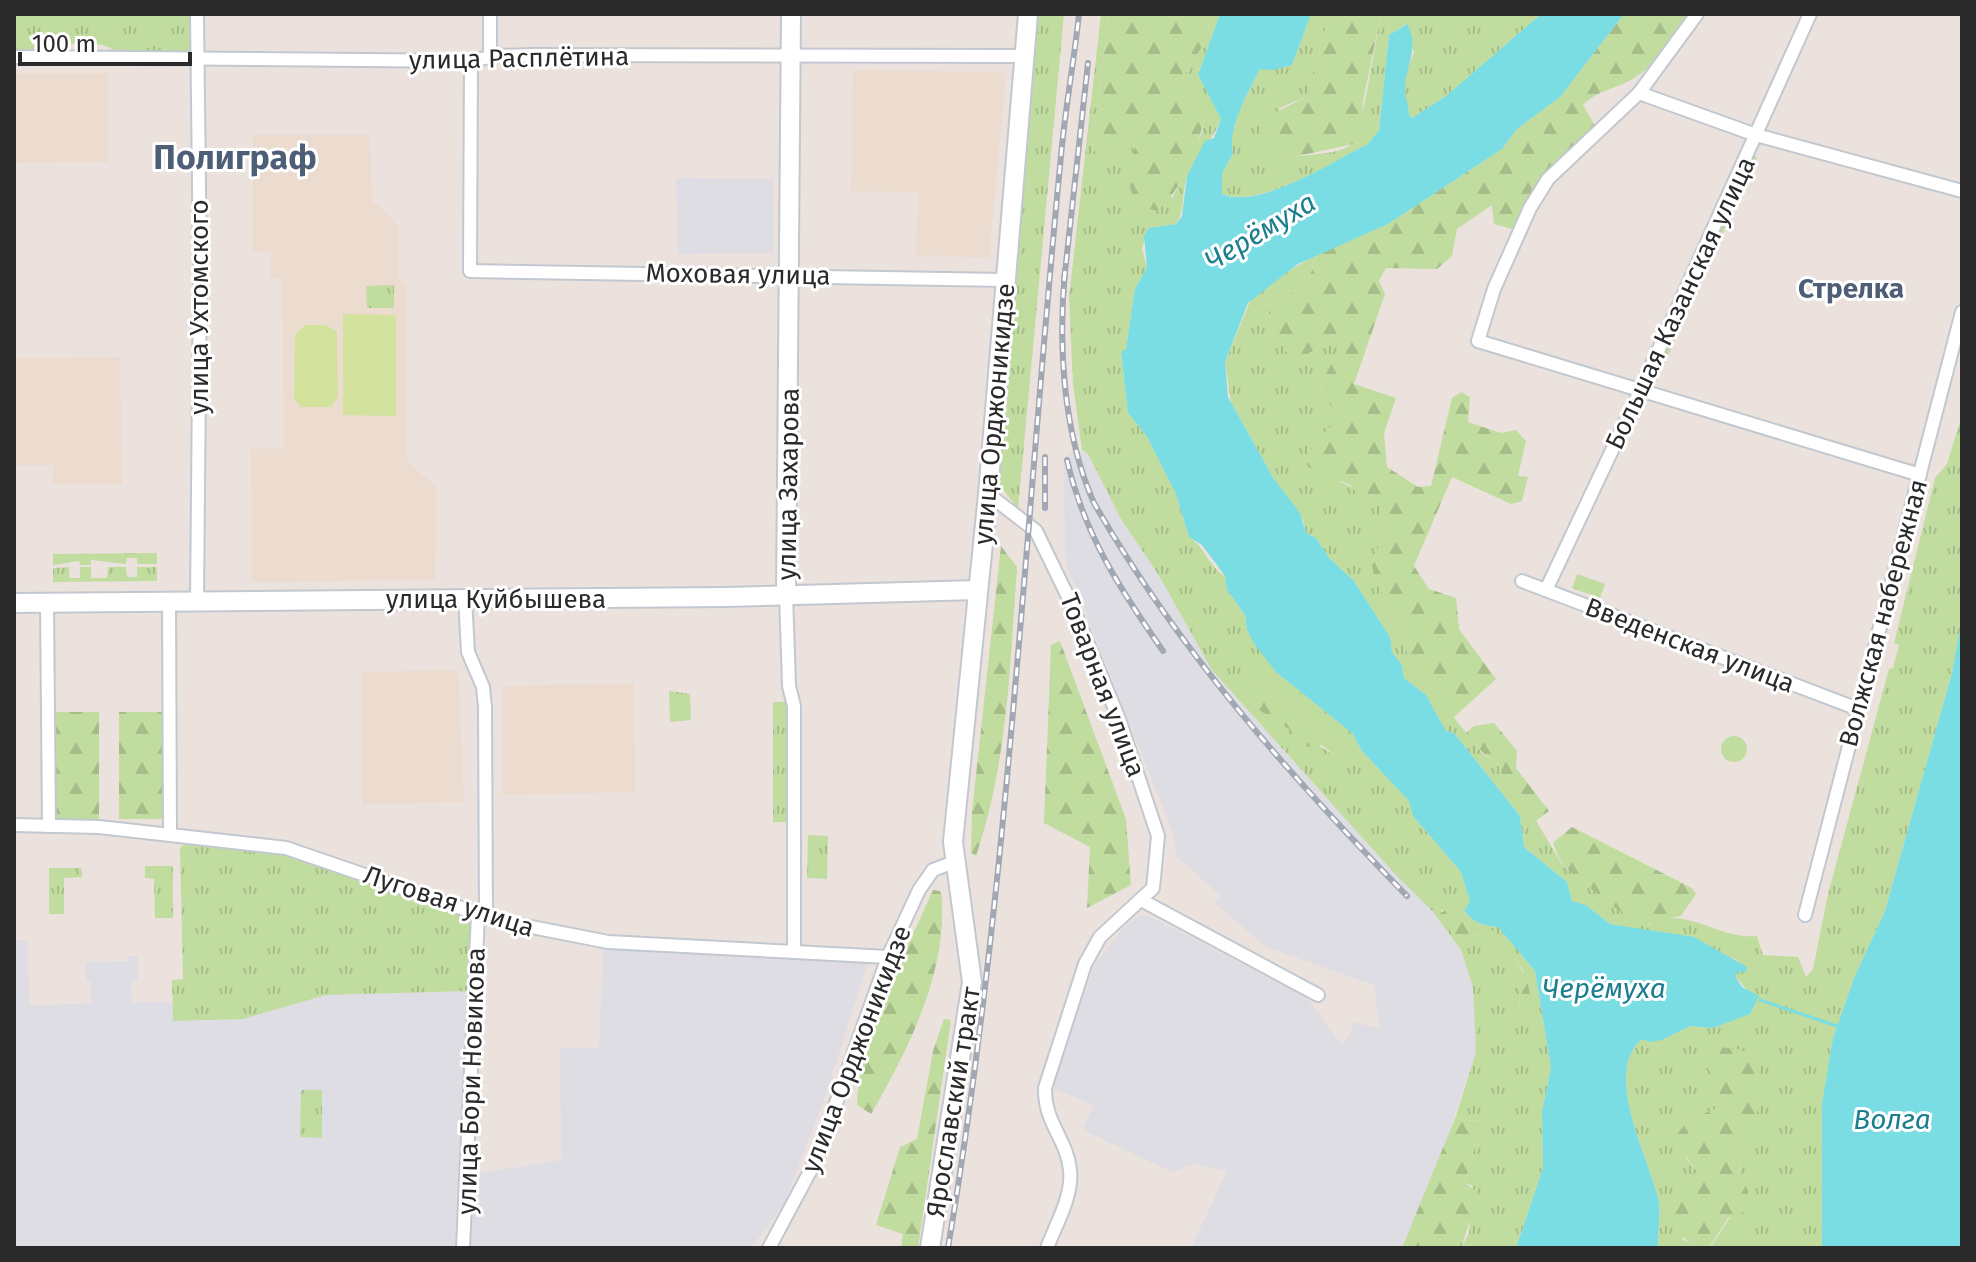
<svg xmlns="http://www.w3.org/2000/svg" width="1976" height="1262" font-family="'Fira Sans',sans-serif">
<style>
.industrial{fill:#dedde4}
.education{fill:#ebdccf}
.grass{fill:url(#grass-tufts);fill-rule:evenodd}
.forest{fill:url(#forest-firs)}
.pitch{fill:#d3e29c}
.water{fill:#7adde3}
.lines{fill:none;stroke-linecap:round;stroke-linejoin:round}
.stream{stroke:#7adde3;stroke-width:3}
.street-casing{stroke:#c2c8cf;stroke-width:16}
.secondary-casing{stroke:#c2c8cf;stroke-width:22}
.street{stroke:#fff;stroke-width:12}
.secondary{stroke:#fff;stroke-width:18}
.rail-casing{stroke:#a1a7b3;stroke-width:6}
.rail{stroke:#fff;stroke-width:3;stroke-dasharray:9;stroke-linecap:butt}
.labels{text-anchor:middle;stroke-width:6;stroke-linejoin:round;paint-order:stroke}
.street-label{font-size:26px;fill:#2a2a2a;stroke:#fff}
.water-label{font-size:28px;font-style:italic;fill:#1a7e8e;stroke:#fff}
.neighbourhood-label{font-size:28px;font-weight:bold;fill:#4f5e77;stroke:#fff}
.district-label{font-size:34px;font-weight:bold;fill:#4f5e77;stroke:#fff}
</style>
<defs>
<pattern id="grass-tufts" width="24" height="20" patternUnits="userSpaceOnUse" patternTransform="scale(2)"><rect width="24" height="20" fill="#c1dc9f"/><path d="M3 7l-1-3M5 7V3M7 7l1-3M15 17l-1-3M17 17v-4M19 17l1-3" fill="none" stroke="#a6bd89"/></pattern>
<pattern id="forest-firs" width="22" height="20" patternUnits="userSpaceOnUse" patternTransform="scale(2)"><rect width="22" height="20" fill="#c1dc9f"/><path d="M5 1l3.5 6h-7zM16 11l3.5 6h-7z" fill="#a6bd89"/></pattern>
</defs>
<rect width="100%" height="100%" fill="#ebe2de"/>
<g class="industrial">
<path d="M676 178 773 179 774 253 678 254Z"/>
<path d="M1075 450 1088 454 1121 519 1158 574 1212 670 1395 874 1434 913 1461 950 1473 987 1476 1052 1437 1168 1402 1248H1186L1192 1246 1227 1171 1195 1164 1172 1172 1144 1159 1083 1130 1093 1105 1055 1089 1053 1082 1094 966 1123 928 1136 918 1147 915 1306 997 1341 1044 1349 1037 1354 1022 1380 1029 1374 985 1266 947 1215 903 1221 896 1177 857 1173 833 1065 561 1064 459Z"/>
<path d="M14 940H28L29 1006 91 1003V982L86 981 85 962 128 961V956H138V981H131L132 1002H173L174 1021 243 1019 326 995 466 991 458 1203H473L475 1174 561 1160 560 1048H599L603 948 869 960 825 1097 784 1204 751 1248H14Z"/>
</g>
<g class="education">
<path d="M853 70 1002 72 1006 76 989 258 915 255 919 193 851 191Z"/>
<path d="M14 73H108V162L14 163Z"/>
<path d="M253 135H370L372 204H379L398 227V277L407 286V461L436 486 435 580 252 582 251 449 284 448 282 278H271V253L253 252Z"/>
<path d="M120 357 122 484 53 485V465H14V358Z"/>
<path d="M458 670 464 802 362 804 361 672Z"/>
<path d="M634 683 635 792 503 795V686Z"/>
</g>
<g class="grass">
<path d="M14 14H191L192 51H116C88 33 44 52 14 52Z"/>
<path d="M1034 14H1064L1018 509 998 483Z"/>
<path d="M1101 14H1109L1092 150 1109 156 1145 123 1172 199 1202 133 1204 117 1187 95 1182 79 1203 45 1213 14H1220L1198 75 1221 119C1213 140 1197 154 1188 174 1181 190 1186 209 1176 224L1149 228 1142 248 1147 267 1135 289 1126 349 1121 353 1128 413 1146 435 1176 494 1189 537C1205 547 1209 567 1225 576L1227 590 1245 615 1247 630 1276 672 1352 733 1362 751 1410 802 1413 816 1461 872 1470 902 1464 910C1473 924 1482 925 1498 927L1535 971 1551 1067 1542 1112 1543 1168 1516 1248H1461L1469 1233 1473 1186 1465 1183 1475 1145 1484 1143 1489 1120 1466 1121 1456 1116 1476 1052 1473 987 1461 950 1434 913 1395 874 1212 670 1158 574 1121 519 1088 454 1082 450 1073 384 1069 297ZM1258 680 1337 744 1341 754 1334 755 1282 723ZM1441 910 1462 913 1477 928 1495 931 1523 970 1529 1017 1520 1018C1520 985 1520 965 1491 946L1488 934 1470 935 1461 945Z"/>
<path d="M1311 14H1330L1306 97 1279 108 1294 157C1310 154 1342 155 1354 142 1361 135 1377 33 1381 14H1541L1446 96 1412 118C1397 100 1405 72 1414 53L1406 24 1389 35 1379 130 1368 144C1332 162 1261 209 1222 194V174L1233 153C1227 127 1249 93 1260 69L1292 65Z"/>
<path d="M1752 155 1757 157 1653 389 1650 383Z"/>
<path d="M1316 255 1308 283 1268 308 1273 332 1292 359 1303 357 1336 336 1342 342 1320 386 1323 397 1345 419 1340 482C1353 486 1368 499 1380 506L1385 529 1372 565 1374 578 1402 629 1410 663 1484 755 1499 764 1507 787 1521 795 1561 863 1601 894 1649 924C1684 904 1719 940 1757 936L1763 955 1798 957 1806 977 1813 969 1828 894 1889 669 1893 668 1899 645 1894 643 1935 478 1947 464 1962 415V619L1956 659 1885 911 1854 978 1833 1038 1822 1103V1248H1710L1748 1190 1739 1174 1743 1142 1719 1088 1716 1109 1690 1118 1686 1158 1698 1172 1673 1202 1683 1240 1704 1248H1658C1657 1231 1662 1214 1658 1198 1648 1156 1602 1072 1642 1039L1662 1040 1690 1026 1713 1028 1724 1023 1747 990 1735 976 1737 960 1665 934 1610 924 1586 905 1572 901 1567 882 1524 847 1520 816 1454 733 1446 731 1426 695 1404 678 1402 665 1392 652 1390 637 1354 581 1329 558 1316 538 1306 533 1303 520 1274 479 1231 402 1225 362 1251 299 1285 273Z"/>
<path d="M394 285V308H367L366 286Z"/>
<path d="M157 553V564H137V558H127L126 564 91 560V565H80L79 561 53 565V554Z"/>
<path d="M69 567V578H80V567H91V578H107L108 567H126L127 577H137V567H157V581L53 582V568Z"/>
<path d="M1577 574 1605 584 1600 598 1572 588Z"/>
<path d="M669 691 690 694 691 720 670 722Z"/>
<rect x="773" y="702" width="16" height="120"/>
<circle cx="1734" cy="749" r="13"/>
<path d="M808 835 828 836 827 879 807 878Z"/>
<path d="M185 844 285 853 467 916 472 923 469 991 326 995 243 1019 173 1021 172 980 183 979 180 848Z"/>
<path d="M145 866H173V918H155L154 879 145 878Z"/>
<path d="M49 868H81L82 877 64 878V914H49Z"/>
<path d="M301 1090H322V1138L300 1137Z"/>
</g>
<g class="forest">
<path d="M1109 14H1213L1203 45 1182 79 1187 95 1204 117C1199 149 1181 191 1157 211L1136 205C1122 173 1132 155 1144 125L1109 156 1092 150Z"/>
<path d="M1330 14H1381L1363 101 1361 132 1353 144 1294 157 1277 154 1259 131 1266 117 1306 97Z"/>
<path d="M1624 14H1689C1674 37 1659 63 1634 78 1617 89 1597 90 1583 105L1595 126 1544 172 1512 229 1494 224 1492 205 1457 229 1452 256 1437 269 1386 268 1379 281 1385 294 1354 384 1396 398 1384 433 1387 467 1418 487 1431 486 1452 398 1461 392 1470 397 1468 422 1501 433 1516 430 1526 441 1518 476 1528 477 1522 501 1511 504 1452 477 1414 566 1429 589 1456 598 1459 629 1496 679 1453 718 1410 663 1402 629 1374 578 1372 565 1385 529 1380 506 1359 496 1350 485 1308 467 1305 457 1327 429 1344 419 1323 397 1320 386 1342 342 1336 336 1303 357 1292 359 1273 333 1268 308 1308 283 1316 255 1388 224 1502 149 1517 129 1560 97Z"/>
<path d="M1001 546 1017 567C1010 666 1008 760 976 856L971 853 972 812Z"/>
<path d="M1060 641 1126 819 1131 885 1087 908 1090 847 1044 823 1051 645Z"/>
<path d="M1258 680 1337 744 1341 754 1334 755 1322 745 1314 748 1289 741V729L1248 703 1252 681Z"/>
<rect x="54" y="712" width="45" height="107"/>
<rect x="119" y="712" width="46" height="107"/>
<path d="M1494 723 1517 751 1516 768 1549 811 1536 821 1521 795 1507 787 1499 764 1485 755 1466 733 1474 726Z"/>
<path d="M1572 827 1692 888 1696 894 1681 916C1668 917 1651 926 1638 923 1630 921 1572 874 1564 865 1558 859 1556 850 1553 843Z"/>
<path d="M933 890 941 891C950 967 909 1049 871 1114L857 1105C859 1035 905 954 933 890Z"/>
<path d="M1451 906C1466 909 1466 926 1495 931 1513 954 1542 990 1526 1022L1520 1018C1520 985 1520 965 1491 946L1488 934 1470 935 1462 946 1438 915Z"/>
<path d="M944 1019 951 1020 918 1248H901L903 1234 876 1225 900 1147 917 1139 933 1051Z"/>
<path d="M1721 1047 1742 1050 1757 1063 1760 1089 1754 1132 1743 1142 1739 1174 1748 1190 1746 1211 1728 1218 1709 1248C1687 1247 1666 1228 1673 1203 1676 1193 1691 1181 1698 1172L1673 1139 1690 1118 1716 1109 1719 1088 1706 1069Z"/>
<path d="M1456 1116 1466 1121 1489 1120 1484 1143 1475 1145 1465 1183 1479 1193 1461 1248H1402Z"/>
</g>
<g class="pitch">
<path d="M343 314 396 315V416L343 415Z"/>
<path d="M305 325H326L337 332 338 397 331 407H301L294 399 295 335Z"/>
</g>
<g class="water">
<path d="M1220 14H1311L1292 65 1273 70 1260 69C1249 92 1227 127 1233 153L1222 174V194C1260 210 1333 161 1368 144L1379 130 1389 35 1407 24C1423 51 1398 74 1407 102 1410 109 1406 112 1412 118L1446 96 1541 14H1624L1560 97 1517 129 1502 149 1388 224 1298 264 1248 303 1225 362 1228 397 1274 479 1300 513 1306 533 1316 538 1329 558 1354 581 1390 637 1392 652 1402 665 1404 678 1426 695 1446 731 1454 733 1520 816 1524 847 1567 882 1572 901 1586 905 1610 924 1694 937 1747 967 1746 972H1738L1735 976 1742 987 1759 996 1750 1014 1713 1028 1690 1026 1662 1040 1650 1042 1642 1039C1602 1072 1648 1156 1658 1198 1662 1214 1657 1231 1658 1248H1516L1543 1168 1542 1112 1551 1067 1535 971 1498 927C1482 925 1474 924 1464 910L1470 902 1461 872 1413 816 1409 801 1362 751 1352 733 1276 672 1255 645 1247 630 1245 615 1227 590 1225 576 1202 545 1189 537 1176 494 1146 435 1128 413 1121 352 1126 349 1135 289 1147 267 1144 236 1149 228 1176 224 1182 216 1187 176 1205 141 1214 138 1221 119 1198 75Z"/>
<path d="M1962 619V1248H1822V1103L1833 1038 1854 978 1885 911 1952 673Z"/>
</g>
<g class="lines">
<path class="stream" d="M1760 1000 1840 1027"/>
<defs>
<g id="street">
<path d="M197 14 200 272 197 601"/>
<path d="M490 14V57"/>
<path d="M1697 14 1639 93 1548 179 1530 208 1494 289 1478 341 1920 475"/>
<path d="M14 57 471 61 495 56 533 55 1025 56"/>
<path d="M471 61 470 271 1006 280"/>
<path d="M1639 93 1756 135 1962 191"/>
<path d="M988 494 1036 531 1072 605 1119 719 1158 836 1153 888 1100 937 1085 964 1045 1088C1044 1123 1067 1139 1070 1170 1073 1196 1056 1224 1047 1248"/>
<path d="M1522 581 1858 709"/>
<path d="M1546 590 1640 391 1810 14"/>
<path d="M786 594 789 686 794 706V952"/>
<path d="M465 599 468 652 483 687 485 707 486 916"/>
<path d="M169 601 170 833"/>
<path d="M47 602 49 826"/>
<path d="M14 825 99 827 286 848 496 920 608 942 888 957"/>
<path d="M1143 901 1318 995"/>
<path d="M1805 915 1962 312"/>
<path d="M463 1248 478 914"/>
<path d="M769 1248 815 1162 888 957 919 890 933 870 954 862"/>
</g>
<g id="secondary">
<path d="M786 594 791 14"/>
<path d="M14 603 728 597 977 590"/>
<path d="M930 1248 972 982 953 842 988 494 1028 14"/>
</g>
</defs>
<use href="#street" class="street-casing"/>
<use href="#secondary" class="secondary-casing"/>
<use href="#street" class="street"/>
<use href="#secondary" class="secondary"/>
<defs>
<g id="rail">
<path d="M1065 271C1058 346 1063 433 1094 503 1178 650 1290 776 1407 896"/>
<path d="M1064 281 1088 63"/>
<path d="M1045 457V508"/>
<path d="M1067 460C1084 534 1120 589 1163 651"/>
<path d="M948 1248C1009 886 1025 521 1061 156 1065 109 1074 62 1079 14"/>
</g>
</defs>
<use href="#rail" class="rail-casing"/>
<use href="#rail" class="rail"/>
</g>
<g class="labels">
<g class="street-label">
<text transform="translate(519 58) rotate(-1)" y="9">улица Расплётина</text>
<text transform="translate(738 274) rotate(1)" y="9">Моховая улица</text>
<text transform="translate(1680 303) rotate(-65)" y="9">Большая Казанская улица</text>
<text transform="translate(199 307) rotate(-90)" y="9">улица Ухтомского</text>
<text transform="translate(994 414) rotate(-85)" y="9">улица Орджоникидзе</text>
<text transform="translate(788 484) rotate(-89)" y="9">улица Захарова</text>
<text x="496" y="608">улица Куйбышева</text>
<text transform="translate(1883 613) rotate(-75)" y="9">Волжская набережная</text>
<text transform="translate(1690 645) rotate(21)" y="9">Введенская улица</text>
<text transform="translate(1103 685) rotate(69)" y="9">Товарная улица</text>
<text transform="translate(449 901) rotate(18)" y="9">Луговая улица</text>
<text transform="translate(856 1049) rotate(-69)" y="9">улица Орджоникидзе</text>
<text transform="translate(471 1081) rotate(-88)" y="9">улица Бори Новикова</text>
<text transform="translate(953 1102) rotate(-81)" y="9">Ярославский тракт</text>
</g>
<g class="water-label">
<text transform="translate(1260 231) rotate(-31)" y="10">Черёмуха</text>
<text x="1604" y="998">Черёмуха</text>
<text x="1892" y="1129">Волга</text>
</g>
<g class="neighbourhood-label">
<text x="1851" y="298">Стрелка</text>
</g>
<g class="district-label">
<text x="235" y="169">Полиграф</text>
</g>
</g>
<rect width="1976" height="1262" fill="none" stroke="#2a2a2a" stroke-width="32"/>
<path d="M20 52v12h170v-12" fill="none" stroke="#2a2a2a" stroke-width="4"/>
<text x="32" y="52" font-size="24" fill="#2a2a2a" stroke="#ffffff" stroke-width="6" paint-order="stroke">100 m</text>
</svg>
